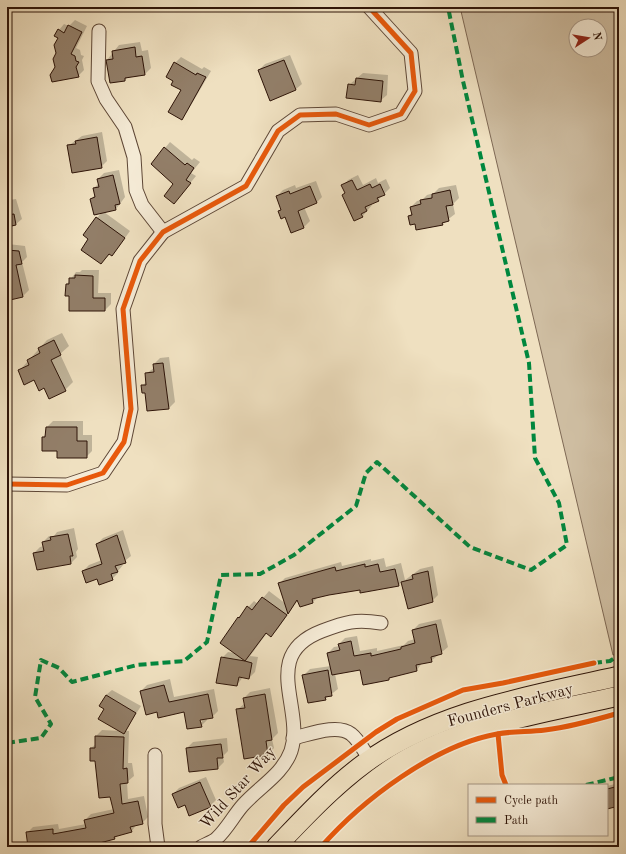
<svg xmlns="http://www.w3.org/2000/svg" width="626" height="854" font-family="'Old Standard TT',serif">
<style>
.green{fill:#cebda1;stroke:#7e6854;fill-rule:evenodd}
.shadow{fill:#0003;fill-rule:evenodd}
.building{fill:#927e68;stroke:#2e1408}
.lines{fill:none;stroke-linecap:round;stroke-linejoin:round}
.minor-casing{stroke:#5e4736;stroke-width:15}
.highway-casing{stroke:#2e1408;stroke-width:21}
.minor{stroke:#f5ebd6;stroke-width:13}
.highway{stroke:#efe0c0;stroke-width:19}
.quiet{stroke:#00873e;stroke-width:4;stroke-dasharray:8 4;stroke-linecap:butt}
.cycleway-casing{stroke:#f5ebd6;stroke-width:8}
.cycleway{stroke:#e8590c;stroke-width:5}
.labels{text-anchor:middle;stroke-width:3;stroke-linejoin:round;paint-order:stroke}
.street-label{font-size:16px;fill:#2e1408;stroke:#f5ebd6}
</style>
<rect width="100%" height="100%" fill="#efe0c0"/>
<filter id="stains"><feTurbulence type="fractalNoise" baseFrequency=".005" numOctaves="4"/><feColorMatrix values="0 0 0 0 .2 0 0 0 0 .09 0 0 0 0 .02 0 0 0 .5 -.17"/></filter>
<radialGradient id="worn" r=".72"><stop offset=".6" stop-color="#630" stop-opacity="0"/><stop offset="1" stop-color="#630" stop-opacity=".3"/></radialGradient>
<path class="green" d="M460 7H619V654L613 655ZM576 26H600V50H576Z"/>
<g class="shadow">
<path d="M75 20 87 26 76 48 80 50 81 55 84 56 82 60 84 70 78 76 56 67 59 30 64 24 69 26Z"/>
<path d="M140 42 142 51 148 50 151 68 145 74 128 77 125 80 107 60 119 45Z"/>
<path d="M290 55 302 84 296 89 271 100 259 70 265 64Z"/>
<path d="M181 57 202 69 204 67 211 71 187 112 181 118 182 90 175 81V63Z"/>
<path d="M363 73 388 75 387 95 381 100 349 85Z"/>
<path d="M102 132 107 161 101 167 68 146 82 136Z"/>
<path d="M170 142 192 160 194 158 200 162 191 173 196 176 174 203 175 184 165 148Z"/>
<path d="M119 170 125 197 116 209 104 212 130 231 117 249 112 255 110 254 101 263 90 239 84 235 101 213 91 199 95 195 94 188 99 183 98 179 104 173Z"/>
<path d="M358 175 363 185 376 178 378 183 386 179 390 188 378 200 372 203V205L362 217 343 186 348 180Z"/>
<path d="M316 181 322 197 316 203 304 207 310 221 304 227 292 232 286 216 279 211 282 208 277 196 283 190 295 185 296 188Z"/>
<path d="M7 185 9 200 16 199 22 219 16 224 7 226Z"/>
<path d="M456 185 459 198 453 204 455 214 442 224 417 229 415 223 409 216 412 213 411 207 417 201 422 200 427 195 434 193 439 188Z"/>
<path d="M8 244 25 246 27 257 22 262 29 290 23 296 11 299 10 293 7 292Z"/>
<path d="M82 270H99L98 293H111V304L105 310 70 295 67 284 76 272H80Z"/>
<path d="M62 333 69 346 60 354 73 382 65 390 45 387 19 371 47 340Z"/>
<path d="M169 357 175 402 169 408 145 392 142 386 147 381 146 374 155 367 154 364 160 358Z"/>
<path d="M53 421H83V435H92V451L86 457 58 450 43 437 46 434 47 427Z"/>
<path d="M74 528 78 549 76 552 77 557 71 563 34 553 40 547 44 546 43 542 49 536H54L57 532Z"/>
<path d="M123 530 131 556 122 563 123 565 118 571V573L112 579 98 578 83 571 89 565 102 560 97 544 103 538Z"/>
<path d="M384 558 386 567 401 563 405 580 420 569 433 566 438 595 432 601 408 607 402 581 399 585 360 588 318 597 313 602 301 606 298 600 277 630 271 635 267 633 250 656 258 657 255 672 249 678 243 677 237 685 222 658 228 652 235 653 222 643 239 617 254 601 258 604 269 591 286 604 279 584 285 578 341 562 342 566 371 559V561Z"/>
<path d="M441 619 448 647 431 661 422 663 417 670 392 676 389 679 360 669 335 674 338 689 325 699 304 675 310 669 331 666 328 653 334 647 340 646 339 644 345 638 357 636 360 651 377 648V651L404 645 408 641 415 639 413 630 419 624Z"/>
<path d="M170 679 174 697 214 689 218 711 212 717 207 718V720L201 726 185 710 157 711 141 691 147 685ZM198 715H200L202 722H200Z"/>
<path d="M270 688 278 733 272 739 274 748 268 754 245 758 237 710 245 703 244 698 250 692Z"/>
<path d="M112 690 141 706 125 731H129L128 763H132L134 776 127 782 128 799 144 796 148 817 142 823 137 824 131 832 118 835 114 839 93 844V847H29L27 833 33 827 58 824 59 829 86 824 85 820 91 814 114 809 111 795 91 748 96 744V736L102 730 121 731 105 709 106 695Z"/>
<path d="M227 738 228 751 223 756 224 762 218 768 190 771 187 748 193 742Z"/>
<path d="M206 777 216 800 210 806 185 804 173 794 179 788Z"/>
<path d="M619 783V824L615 806 607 808V786Z"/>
</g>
<g class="building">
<path d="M68 25 82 32 71 54 75 56 76 61 79 62 76 67 79 77 52 82 50 75 55 67 53 59 56 53 54 45 58 38 54 36 58 29 64 33Z"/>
<path d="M135 47 136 57 142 56 145 75 125 78V81L110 83 106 60 113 59 112 51Z"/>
<path d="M284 60 296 90 270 101 258 70Z"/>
<path d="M174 62 196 75 197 73 206 77 182 120 168 112 181 90 171 85 173 81 166 77Z"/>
<path d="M356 78 383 81 381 102 346 98 348 84 355 85Z"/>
<path d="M97 137 102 168 72 173 67 145 76 144 75 141Z"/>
<path d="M164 147 185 165 187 163 194 168 186 180 191 183 174 204 164 196 173 184 151 164Z"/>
<path d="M113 175 120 204 115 205 116 210 94 215 90 199 95 197 93 188 99 187 97 179Z"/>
<path d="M352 180 357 190 370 184 372 188 380 184 385 195 377 198 379 201 365 207 367 211 361 214 363 217 354 221 342 195 345 193 341 185Z"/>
<path d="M310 186 317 203 298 211 304 228 291 233 285 217 281 219 278 211 281 210 276 196 289 191 290 194Z"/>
<path d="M450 190 453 205 446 206 449 221 442 223 443 225 416 230 415 224 410 225 408 216 412 215 410 207 421 204 420 200 432 198V194Z"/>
<path d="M14 214 16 225 7 227V215Z"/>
<path d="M96 217 125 238 112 256 109 254 101 264 81 250 88 239 83 235Z"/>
<path d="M7 250 19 251 22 264 16 265 23 297 10 300 9 294 7 293Z"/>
<path d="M75 275 93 276V298H105V311H69V296H65L66 284H69V278H75Z"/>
<path d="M54 340 61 355 51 360 66 391 49 399 44 388 39 391 34 380 24 385 18 370 29 365 27 360 40 353 38 348Z"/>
<path d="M163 363 169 409 147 411 145 393H142L141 385H146L145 373 154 372 153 364Z"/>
<path d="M46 427H77V441H87V458H57V451H42V437H45Z"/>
<path d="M68 534 73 556H70L71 564 37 570 33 553 44 551 42 542 51 540 50 537Z"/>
<path d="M117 535 126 563 115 566 118 572 111 574 113 580 99 585 97 579 86 583 82 571 102 564 96 544Z"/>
<path d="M365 564V567L378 564 380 572 395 569 399 586 360 593V590L329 595 312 599 313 603 300 607 297 600 288 614 278 583 335 567 336 571Z"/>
<path d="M428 571 433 602 408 609 401 582 413 579 412 575Z"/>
<path d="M262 597 287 615 271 637 266 633 245 661 252 663 249 679 239 677 237 686 216 683 221 657 245 661 220 643 238 617 239 618 247 606 252 610Z"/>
<path d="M436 624 442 654 431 657 432 662 416 665 417 671 389 678V680L363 685 360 670 332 675 327 653 340 650 338 644 351 641 354 656 371 653V656L401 649V647L415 643 412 630Z"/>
<path d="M328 670 332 696 325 697 326 700 308 703 302 675Z"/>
<path d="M164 685 169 702 208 694 213 718 200 720 202 727 187 729 184 712 158 718 157 712 146 715 140 691Z"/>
<path d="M265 694 272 740 266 741 268 755 244 759 236 709 245 708 243 698Z"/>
<path d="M106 695 136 713 124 734 98 719 104 709 99 706Z"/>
<path d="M95 736 124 737 123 769 127 768 128 783 120 784 122 804 138 801 143 824 130 827 132 832 114 837 115 839 84 847H28L26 832 53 829V834L86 828 84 820 114 813 110 797 99 798 95 761H90V748H95Z"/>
<path d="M221 744 223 758H217L218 769 189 772 186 748Z"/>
<path d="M200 782 211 807 189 816 185 805 178 808 172 794Z"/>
<path d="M619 786V806L607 809V789Z"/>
</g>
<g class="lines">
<defs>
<g id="minor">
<path d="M99 31 98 81 106 99 125 127 134 157 136 190 142 205 163 232"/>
<path d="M7 484 67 485 103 473 124 442 131 409 123 309 140 261 163 232 246 186 278 131 300 115 336 114 369 125 401 114 415 91 411 53 369 7"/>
<path d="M293 738C308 735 337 723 351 734 359 740 364 751 370 760"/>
<path d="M155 755V824L158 847"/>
<path d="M201 847C206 844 213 842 217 838 227 829 234 815 243 805 259 787 283 774 291 751 305 708 259 655 322 631 346 622 355 619 381 623"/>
</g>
<g id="highway">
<path d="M276 847C304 818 332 787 365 763 438 710 532 696 619 676"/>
<path d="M303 847C330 819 357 792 389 770 453 726 544 713 619 696"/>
</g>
</defs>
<use href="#minor" class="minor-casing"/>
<use href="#highway" class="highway-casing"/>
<use href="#minor" class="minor"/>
<use href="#highway" class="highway"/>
<g class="quiet">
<path d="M594 663 610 661 619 655"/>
<path d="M7 743 41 738 51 724 35 697 41 660 59 668 72 682 137 665 184 661 207 642 221 575 260 574 294 555 356 506 366 473 377 462 470 547 531 570 567 545 559 503 535 458 529 363 463 81 448 7"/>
<path d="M586 785 619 777"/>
</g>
<defs>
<g id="cycleway">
<path d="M7 484 67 485 103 473 124 442 131 409 123 309 140 261 163 232 246 186 278 131 300 115 336 114 369 125 401 114 415 91 411 53 369 7"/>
<path d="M498 734 502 775 506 785"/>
<path d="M248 847 284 805 303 787 376 732 397 719 463 690 503 683 594 663"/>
<path d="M321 847C362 800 435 745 497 734 513 731 529 732 545 730 570 727 595 720 619 713"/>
</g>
</defs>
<use href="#cycleway" class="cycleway-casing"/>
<use href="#cycleway" class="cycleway"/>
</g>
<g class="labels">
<g class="street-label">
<text transform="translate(510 704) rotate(-15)" y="6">Founders Parkway</text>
<text transform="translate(237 787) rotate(-48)" y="6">Wild Star Way</text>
</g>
</g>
<rect width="626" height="854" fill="none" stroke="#efe0c0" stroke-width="24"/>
<rect x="8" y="8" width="610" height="838" fill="none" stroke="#2e1408" stroke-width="2"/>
<rect x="12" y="12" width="602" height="830" fill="none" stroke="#2e1408"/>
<rect x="468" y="784" width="140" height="52" fill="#f5ebd6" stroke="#a59584"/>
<rect x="476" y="797" width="20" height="6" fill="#e8590c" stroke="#a59584"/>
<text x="504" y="804" font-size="12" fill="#2e1408">Cycle path</text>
<rect x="476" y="817" width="20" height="6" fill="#00873e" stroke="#a59584"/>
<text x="504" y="824" font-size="12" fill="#2e1408">Path</text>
<g transform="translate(588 38) rotate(78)"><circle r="19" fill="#f5ebd6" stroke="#a59584"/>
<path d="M0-3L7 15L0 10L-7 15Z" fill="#8f2418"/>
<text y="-6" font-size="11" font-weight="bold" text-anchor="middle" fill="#2e1408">N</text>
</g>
<rect width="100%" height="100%" filter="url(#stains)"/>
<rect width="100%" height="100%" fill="url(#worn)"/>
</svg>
